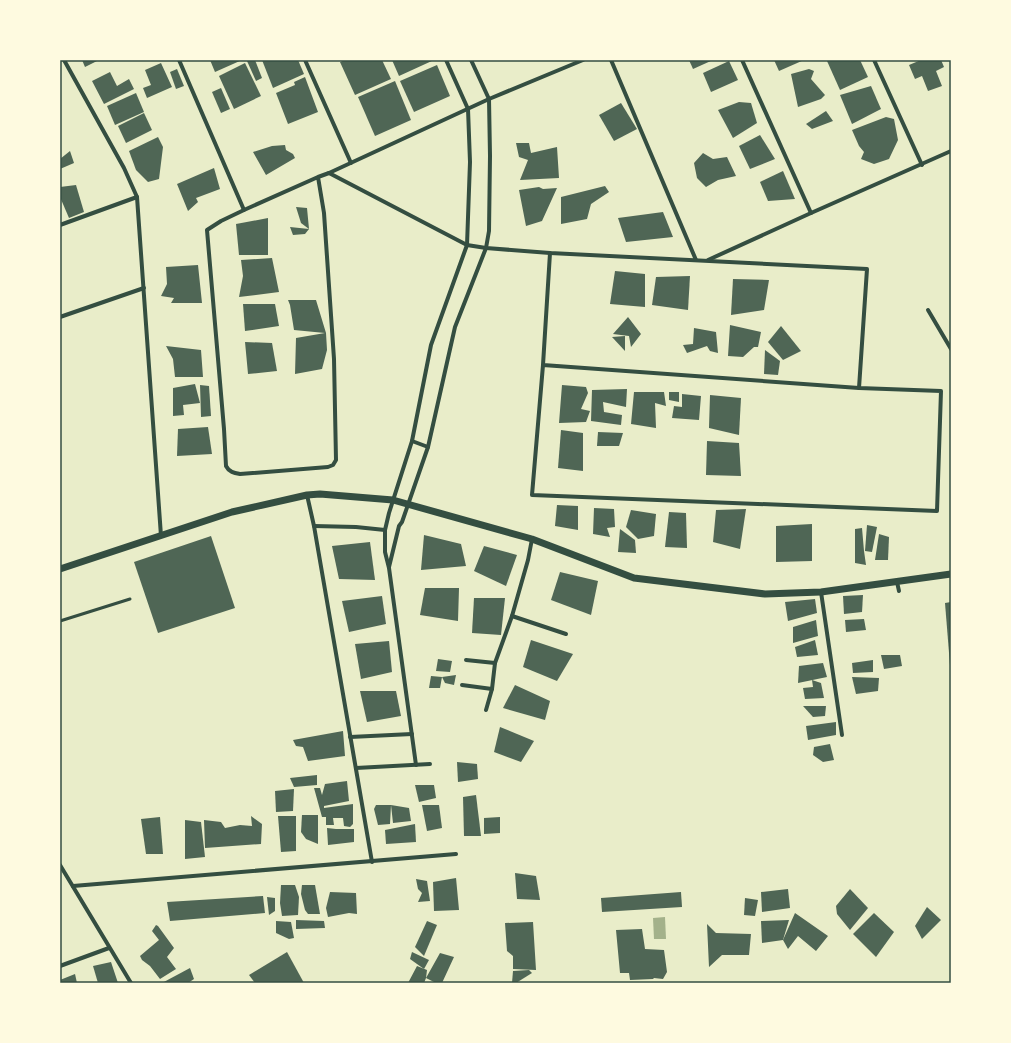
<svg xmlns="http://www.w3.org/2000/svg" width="1011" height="1043" font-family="'Varela Round',sans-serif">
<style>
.water{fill:#a3b18a}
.building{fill:#4f6655}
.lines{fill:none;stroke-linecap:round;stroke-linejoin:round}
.service{stroke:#344e41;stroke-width:3}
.minor{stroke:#344e41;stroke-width:4}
.tertiary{stroke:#344e41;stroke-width:7}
.neatline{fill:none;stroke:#344e41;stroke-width:1.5}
</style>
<rect width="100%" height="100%" fill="#e9edc9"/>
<path class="water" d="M665 917 666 939H654L653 918Z"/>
<g class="building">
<path d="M82 60H99L85 67Z"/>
<path d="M210 60H242L215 72Z"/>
<path d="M250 60H255L262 78 256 81 247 61Z"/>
<path d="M262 60H298L304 74 273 88Z"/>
<path d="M345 60H382L391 79 355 95 340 62Z"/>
<path d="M392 60H434L399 76Z"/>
<path d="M689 60H713L693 69Z"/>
<path d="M774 60H804L779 71Z"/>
<path d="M828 60H860L868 77 840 90 827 61Z"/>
<path d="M921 60H941L944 67 936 71 942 86 928 91 922 76 915 79 909 65Z"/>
<path d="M729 61 738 80 711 92 703 73Z"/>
<path d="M161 63 172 87 147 98 143 88 151 85 145 70Z"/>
<path d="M245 63 261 96 234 109 219 76Z"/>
<path d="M437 65 450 96 414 112 400 81Z"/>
<path d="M177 69 184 86 176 89 170 72Z"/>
<path d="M809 69 814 71 811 79 825 95 821 99 798 107 791 74Z"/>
<path d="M110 72 117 86 129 79 134 89 104 104 92 81Z"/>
<path d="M305 77 318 112 288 124 276 93 295 85 294 82Z"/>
<path d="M395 81 411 120 375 136 358 97Z"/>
<path d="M871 86 881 109 852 124 840 95Z"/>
<path d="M221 88 230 109 221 113 212 92Z"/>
<path d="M136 93 144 112 115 125 107 106Z"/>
<path d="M739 102 751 103 757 123 733 138 718 110Z"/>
<path d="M621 103 637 129 614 141 599 115Z"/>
<path d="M826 111 833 121 812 129 806 124Z"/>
<path d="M144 113 152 130 126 143 118 126Z"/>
<path d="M886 117 894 119 898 140 889 159 874 164 861 159 864 152 859 146 852 130Z"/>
<path d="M760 135 775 159 750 169 739 146Z"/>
<path d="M158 137 163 147 159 179 148 182 136 170 129 151Z"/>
<path d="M516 143H529L531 153 557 147 559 178 520 180 528 160 519 157Z"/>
<path d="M285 145 286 150 293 154 295 158 266 175 253 152 272 146Z"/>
<path d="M70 151 74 163 60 169V159Z"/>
<path d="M703 153 713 159 727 157 736 176 718 180 706 187 697 178 694 163Z"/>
<path d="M214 168 220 189 196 198 198 202 188 211 177 184Z"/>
<path d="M783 171 795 199 768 201 760 182Z"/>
<path d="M76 185 84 212 69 218 60 197V187Z"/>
<path d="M605 186 609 192 591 204 587 219 561 224V197Z"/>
<path d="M539 187 543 189 557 188 542 221 526 226 519 190Z"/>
<path d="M296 207 307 208 309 229 305 234 293 235 290 227 309 229 301 223Z"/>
<path d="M663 212 673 237 626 242 618 218Z"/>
<path d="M268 218V255H239L236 224Z"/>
<path d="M272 258 279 292 239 297 243 276 241 260Z"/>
<path d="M198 265 202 303H171L174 298 161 296 167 284 166 267Z"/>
<path d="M615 271 645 274V307L610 304Z"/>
<path d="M690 276 688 310 652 305 656 277Z"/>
<path d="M733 279 769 280 764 310 731 315Z"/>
<path d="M288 300H316L326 333 327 350 322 369 295 374 296 338 325 333 294 330 290 305Z"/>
<path d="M243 304H275L279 326 245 331Z"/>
<path d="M628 317 641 334 631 347 629 336 613 334Z"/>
<path d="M730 325 761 332 758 347H754L743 357 728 356Z"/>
<path d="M781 326 801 351 783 360 768 342Z"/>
<path d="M694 328 716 332 718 353 710 351 707 346 687 353 683 345 693 344Z"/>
<path d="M625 336V351L612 337Z"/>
<path d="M245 342 272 343 277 371 248 374Z"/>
<path d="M166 346 201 350 203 377H175L173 359Z"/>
<path d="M765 350 780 361 778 375 764 374Z"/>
<path d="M195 384 200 403 183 405 184 415 173 416V388Z"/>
<path d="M200 385 209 386 211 416 201 417Z"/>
<path d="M562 385 586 387 588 393 581 409 590 411 586 422 559 423Z"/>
<path d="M627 389 626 407 603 402 604 412 622 415 621 425 591 421 592 390Z"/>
<path d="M634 392H664L666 406 655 403 656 428 631 424Z"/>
<path d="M669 392H679V402L669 400Z"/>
<path d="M682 394 701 396 699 420 672 418 674 406 682 407Z"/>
<path d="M710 395 741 398 739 435 709 428Z"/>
<path d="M208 427 212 454 177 456 178 429Z"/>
<path d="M561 430 583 433V471L558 468Z"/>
<path d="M598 432 623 433 619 446H597Z"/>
<path d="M707 441 739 443 741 476 706 475Z"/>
<path d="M557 505 578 506V530L555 526Z"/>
<path d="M594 508 614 509 615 527 607 528 610 537 593 534Z"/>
<path d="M746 509 740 549 713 542 716 510Z"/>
<path d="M631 510 656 514 654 536 638 539 626 527Z"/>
<path d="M669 512 686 513 687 548 665 547Z"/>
<path d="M812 524V561L776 562V526Z"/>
<path d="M867 525 877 527 872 552 865 551Z"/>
<path d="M862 528 864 551 866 565 855 563V529Z"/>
<path d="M620 529 635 540 636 553 618 552Z"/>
<path d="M879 534 889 537 888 560H875Z"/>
<path d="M424 535 461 544 466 566 421 570Z"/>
<path d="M211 536 235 608 158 633 134 562Z"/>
<path d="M370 542 375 580 339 579 332 546Z"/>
<path d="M484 546 517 555 506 586 474 571Z"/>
<path d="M560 572 598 581 591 615 551 600Z"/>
<path d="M425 588H459L458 621 420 615Z"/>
<path d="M863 595 862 612 844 614 843 596Z"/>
<path d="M382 596 386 624 349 632 342 601Z"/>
<path d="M474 598H505L501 635 472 633Z"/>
<path d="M815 599 817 613 788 621 785 602Z"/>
<path d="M951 602V665H950L945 603Z"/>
<path d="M864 619 866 630 846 632 845 620Z"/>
<path d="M816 620 818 636 793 643V627Z"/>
<path d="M531 640 573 654 557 681 523 667Z"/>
<path d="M815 640 818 655 797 657 795 647Z"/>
<path d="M389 641 392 672 361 679 355 644Z"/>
<path d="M881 655H900L902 666 884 669Z"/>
<path d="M438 659 452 661 450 672 436 671Z"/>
<path d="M873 660V672L853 673 852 663Z"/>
<path d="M823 663 827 677 798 683 799 666Z"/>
<path d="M456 675 454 685 445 683 442 677Z"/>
<path d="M431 676 442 677 440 688H429Z"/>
<path d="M852 677 879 678 878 691 856 694Z"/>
<path d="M812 680 821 683 824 698 805 699 803 688 813 687Z"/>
<path d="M515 685 550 701 545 720 503 708Z"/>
<path d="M360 691H396L401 716 367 722Z"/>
<path d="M803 706H826L825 716 813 717Z"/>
<path d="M836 722V735L808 740 806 726Z"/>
<path d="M500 727 534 741 521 762 494 752Z"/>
<path d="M343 731 345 756 308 761 303 747 296 746 293 740Z"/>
<path d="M830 744 834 760 823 762 813 755 814 747Z"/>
<path d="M457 762 477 764 478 779 458 782Z"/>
<path d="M317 775V785L294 787 290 778Z"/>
<path d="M347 781 349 801 324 806V808L353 804V824L350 827 344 826 343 818H333L334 825H326V817H322L314 788H320L322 795 325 784Z"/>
<path d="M415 785H434L436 798 419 802Z"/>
<path d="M294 789 293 811 276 812 275 791Z"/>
<path d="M476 795 481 836H464L463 797Z"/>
<path d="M376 805H391L409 808 411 821 393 823 391 805 390 824 378 825 374 809Z"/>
<path d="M422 805H439L442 828 427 831Z"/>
<path d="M302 815H318V844L306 839 301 832Z"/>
<path d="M251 816 262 824 261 844 205 848 204 820 221 822 225 828 240 825 252 826Z"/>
<path d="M278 816H296V851L281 852Z"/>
<path d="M160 817 163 854H146L141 819Z"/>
<path d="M500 817V833L484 834V818Z"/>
<path d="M185 820 201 822 205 857 185 859Z"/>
<path d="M415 824 416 842 386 844 385 830Z"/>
<path d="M327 828 336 829H354V842L328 845Z"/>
<path d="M515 873 536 876 540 900 517 899Z"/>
<path d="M456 878 459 910 434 911 433 882Z"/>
<path d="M416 879 427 881 430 901 418 902 422 893 418 889Z"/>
<path d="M281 885H295L299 897 298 915 282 916 280 903Z"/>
<path d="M302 885H315L320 914H308L305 910 301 894Z"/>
<path d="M788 889 790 908 762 912 761 892Z"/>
<path d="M850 889 868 908 850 930 837 914 836 906Z"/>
<path d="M330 892 356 893 357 914 349 913 328 917 326 908Z"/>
<path d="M681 892 682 907 602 912 601 898Z"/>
<path d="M263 896 265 913 170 921 167 902Z"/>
<path d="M267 897 275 898V911L269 915Z"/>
<path d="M745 898 758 900 755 916 744 915Z"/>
<path d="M927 907 941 920 922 939 915 926Z"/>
<path d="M795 913 828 936 816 951 798 936 788 949 783 940Z"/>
<path d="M874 913 894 932 876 957 853 934Z"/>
<path d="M296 920 324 921 325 928 296 929Z"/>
<path d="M789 920 783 940 762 943 761 921Z"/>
<path d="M276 921 291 922 294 938 289 939 276 933Z"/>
<path d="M427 921 437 925 424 956 415 947Z"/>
<path d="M533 922 536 970 513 969V956L507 951 505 923Z"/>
<path d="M707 924 716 933 751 934 749 955H722L709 967Z"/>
<path d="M156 925 158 926 174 948 167 957 176 969 160 979 150 966 142 960 140 956 159 940 152 931Z"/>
<path d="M642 929 645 949 664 950 667 972 663 979 654 978 653 979 630 980 629 973H620L616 930Z"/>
<path d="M287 952 304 983H255L249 975Z"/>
<path d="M412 952 429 960 424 969 410 959Z"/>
<path d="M440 953 454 957 442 983H436L426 978 424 983H408L417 966 427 970 426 978Z"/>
<path d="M111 962 118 983H98L93 966Z"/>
<path d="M190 968 194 979 188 983H162Z"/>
<path d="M529 970 532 973 516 983H512L513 971Z"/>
<path d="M75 974 77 983H60V980Z"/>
</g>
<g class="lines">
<path class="service" d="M60 621 130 599"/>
<g class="minor">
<path d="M64 60 124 168 137 197 161 536"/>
<path d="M179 60 244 210"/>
<path d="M305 60 351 163"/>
<path d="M611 60 696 260"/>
<path d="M742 60 811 213"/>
<path d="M874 60 922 165"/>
<path d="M329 173 467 245 486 248 550 253 867 269 859 388"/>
<path d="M318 177 324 213 334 359 336 460 333 465 328 467 240 474C234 473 229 472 226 466L224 429 207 230 221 221 244 210 318 177 329 173 489 99 583 60"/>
<path d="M60 225 137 197"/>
<path d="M708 260 811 213 951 151"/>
<path d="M928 310 951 349"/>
<path d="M60 317 144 288"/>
<path d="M543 365 859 388 941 391 937 511 532 495 543 365 550 253"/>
<path d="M412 441 428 447"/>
<path d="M307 495 314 526 372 862"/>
<path d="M314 526 356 527 385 530"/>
<path d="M389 567 399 526 402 522 428 447 455 327 486 248 489 231 490 156 489 99 471 60"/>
<path d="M897 582 899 591"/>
<path d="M821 592 842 735"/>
<path d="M512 616 566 634"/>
<path d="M466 660 495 663"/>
<path d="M462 685 492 689"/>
<path d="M486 710 492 689 495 663 512 616 528 560 532 539"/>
<path d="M350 737 412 734"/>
<path d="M416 765 389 568 385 552V530L389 513 412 441 431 345 467 245 470 162 468 109 446 60"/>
<path d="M356 768 430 764"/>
<path d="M60 865 131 983"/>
<path d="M73 886 456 854"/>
<path d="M60 966 109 948"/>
</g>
<path class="tertiary" d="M60 569 232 512 307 495 320 494 393 500 532 539 634 578 765 594 821 592 951 574"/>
</g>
<rect width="1011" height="1043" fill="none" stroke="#fefae0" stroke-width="122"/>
<rect x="61" y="61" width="889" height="921" class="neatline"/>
</svg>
